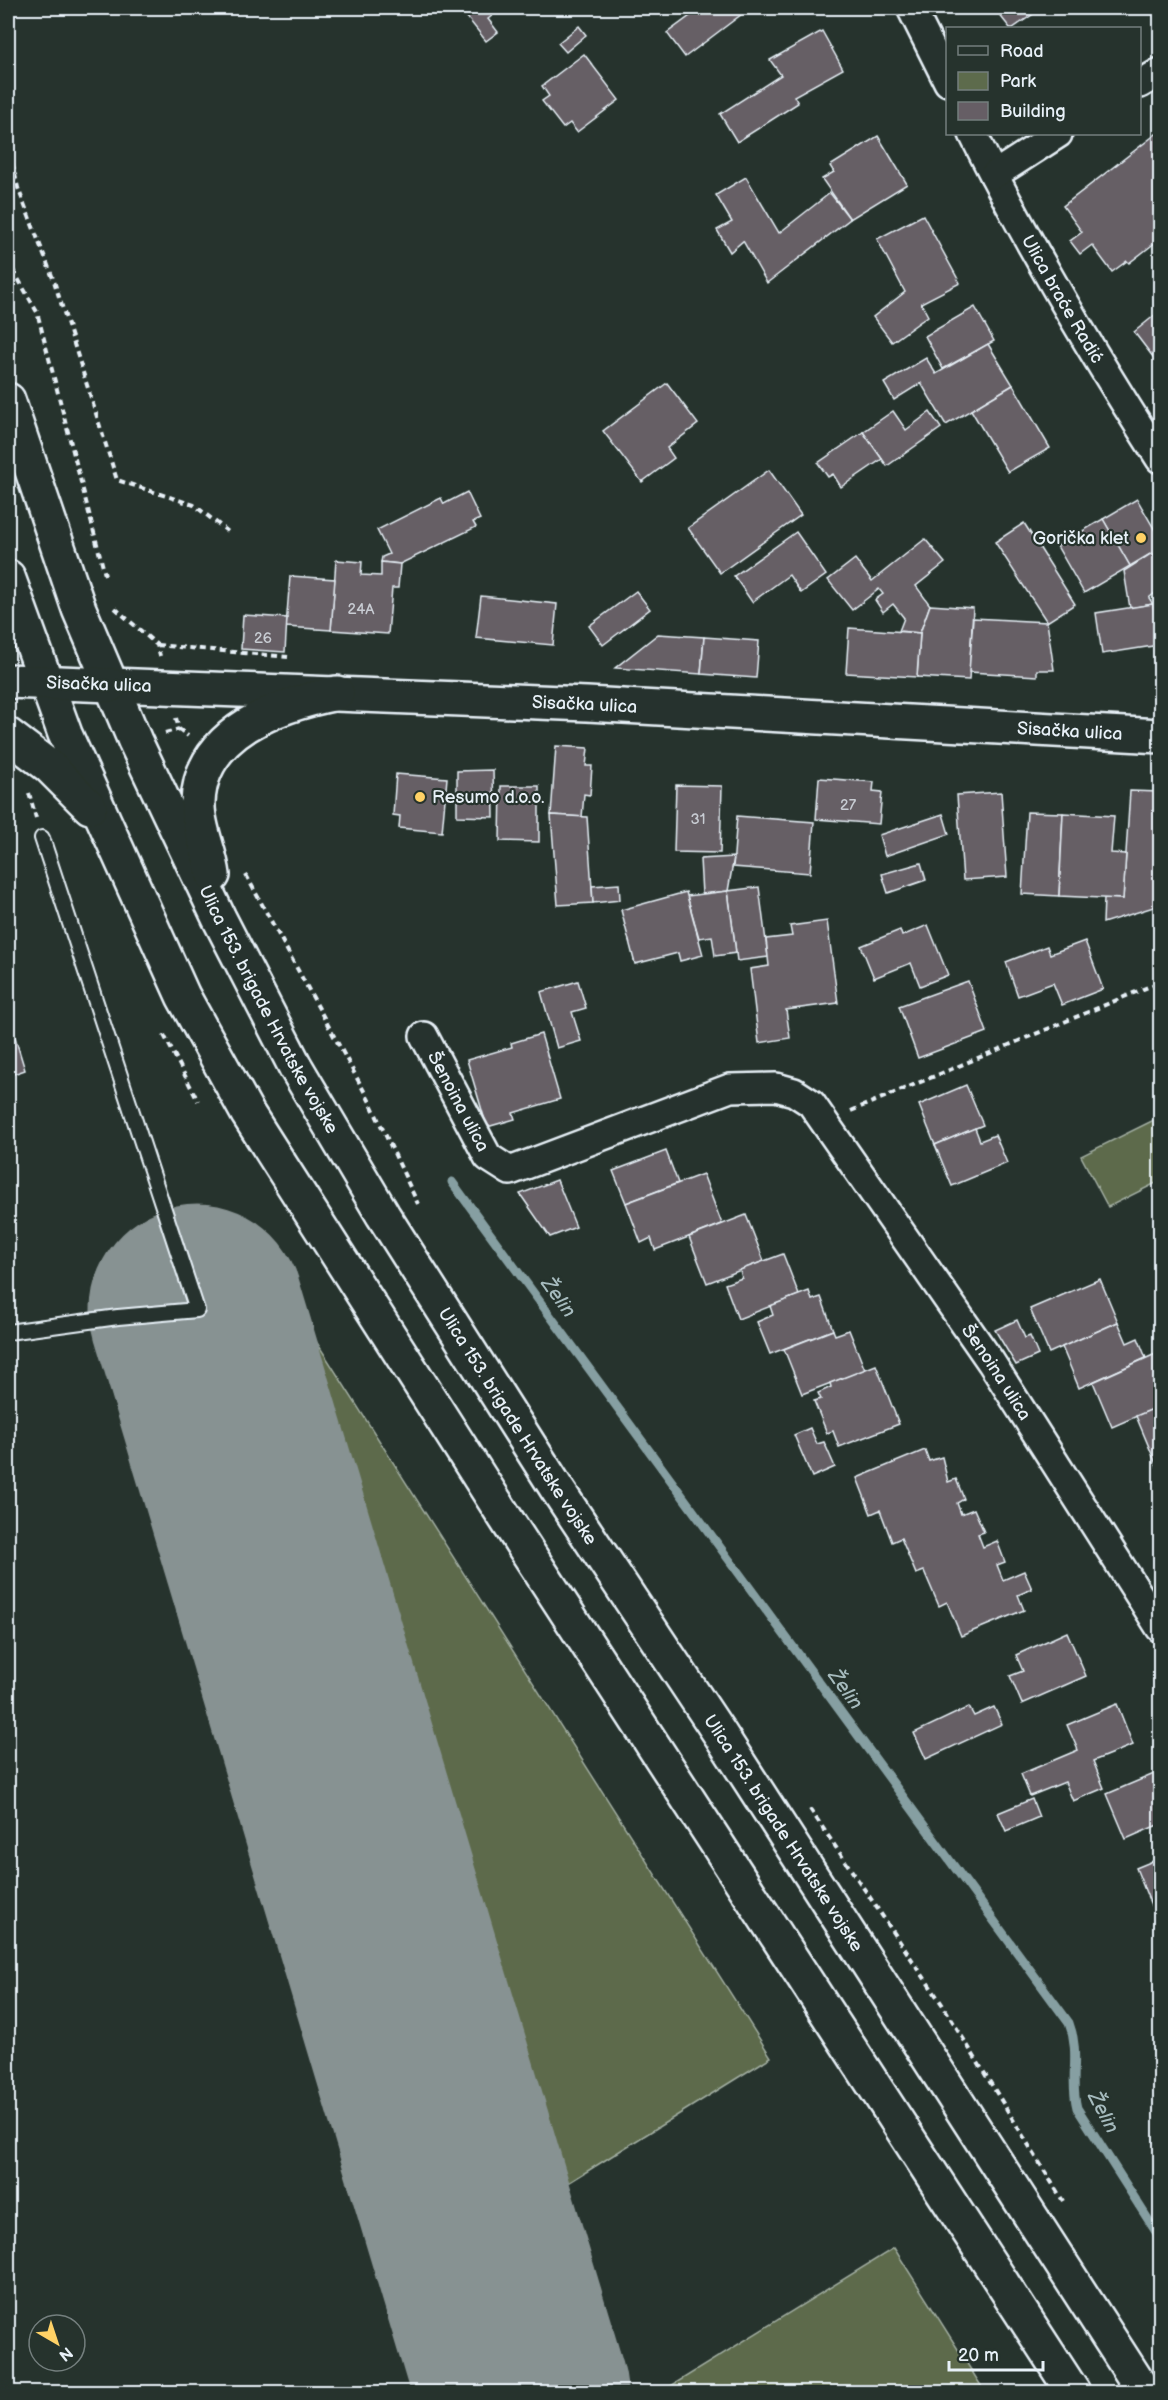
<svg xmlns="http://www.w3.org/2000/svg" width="1168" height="2400" font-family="'Balsamiq Sans',sans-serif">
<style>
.green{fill:#5d6b4c;stroke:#a2aea2;stroke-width:1.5}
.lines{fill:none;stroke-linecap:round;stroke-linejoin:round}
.stream{stroke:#869fa2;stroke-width:9}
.runway{stroke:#879292;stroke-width:213}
.building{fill:#665e65;stroke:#e8f1f8;stroke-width:1.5}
.lane-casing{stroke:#e8f1f8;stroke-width:18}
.street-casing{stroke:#e8f1f8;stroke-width:32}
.secondary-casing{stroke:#e8f1f8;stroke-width:38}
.primary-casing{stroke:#e8f1f8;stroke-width:38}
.path{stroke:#e8f1f8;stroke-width:4;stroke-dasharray:6 4.5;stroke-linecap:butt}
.lane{stroke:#26332d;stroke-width:14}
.street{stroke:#26332d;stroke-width:27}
.secondary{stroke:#26332d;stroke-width:33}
.primary{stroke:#26332d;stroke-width:33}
.poi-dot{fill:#ffd166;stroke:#26332d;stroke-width:2}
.labels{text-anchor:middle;stroke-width:4.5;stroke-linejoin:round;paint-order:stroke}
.number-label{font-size:15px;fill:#c8ccd3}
.street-label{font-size:18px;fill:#e8f1f8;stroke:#26332d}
.poi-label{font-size:18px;fill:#e8f1f8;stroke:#26332d;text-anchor:end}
.water-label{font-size:20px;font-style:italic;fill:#a6bbbe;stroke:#26332d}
</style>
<rect width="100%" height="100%" fill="#26332d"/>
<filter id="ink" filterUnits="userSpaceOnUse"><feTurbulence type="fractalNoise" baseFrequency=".0167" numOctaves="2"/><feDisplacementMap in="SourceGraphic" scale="12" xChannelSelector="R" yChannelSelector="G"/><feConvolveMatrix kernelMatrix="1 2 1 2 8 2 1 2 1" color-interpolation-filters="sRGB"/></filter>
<g filter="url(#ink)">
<g class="green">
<path d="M1160 1117V1181L1108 1207 1081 1156Z"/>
<path d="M242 1261 257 1264 274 1275 771 2057 528 2208 214 1264Z"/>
<path d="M894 2248 985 2392H661Z"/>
</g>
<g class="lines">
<path class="stream" d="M452 1182 1069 2023C1081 2055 1069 2077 1077 2108L1160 2238"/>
<path class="runway" d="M197 1310 521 2392"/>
</g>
<g class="building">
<path d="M466 8H497L499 10 488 19 498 32 486 41 462 11Z"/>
<path d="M701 8H750L685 57 667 33Z"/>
<path d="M994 8H1042L1013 28H1010Z"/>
<path d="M579 26 586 35 566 52 558 43Z"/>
<path d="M822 31 843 69 794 96 798 103 737 142 720 114 781 75 770 60Z"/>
<path d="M584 54 619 100 577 132 570 123 563 128 542 101 549 96 542 86Z"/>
<path d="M1160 131V239L1129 263 1127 261 1112 272 1092 245 1080 254 1070 241 1082 232 1063 206Z"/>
<path d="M878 136 907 184 850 219 822 179 834 172 830 166Z"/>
<path d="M746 177 779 233 830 193 850 219 767 283 743 241 730 252 717 230 732 222 716 195Z"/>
<path d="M923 215 960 283 921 303 928 316 892 342 873 317 905 292 877 239Z"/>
<path d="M975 307 994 341 943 369 925 336Z"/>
<path d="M1160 311V366L1134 332Z"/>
<path d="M988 344 1013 385 946 425 921 383 894 400 884 383 926 358 936 374Z"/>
<path d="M667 383 698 424 667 448 674 458 642 482 603 431Z"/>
<path d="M1013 385 1050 448 1008 472 971 410Z"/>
<path d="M893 411 906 430 930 412 941 428 887 466 863 432Z"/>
<path d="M863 432 882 459 841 487 833 474 828 477 818 463Z"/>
<path d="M769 470 801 515 720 573 688 528Z"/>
<path d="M467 492 480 519 473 522 476 527 400 564 381 562 382 557 389 554 377 530 441 498 444 504Z"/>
<path d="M1137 499 1160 539V562L1152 553 1130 566 1103 519Z"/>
<path d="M1103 519 1130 566 1084 593 1057 546Z"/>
<path d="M1024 523 1075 604 1047 622 995 542Z"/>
<path d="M796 532 826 575 801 593 789 575 752 602 734 576Z"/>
<path d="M925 539 945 563 916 586 930 605 920 633 899 631 904 618 893 604 883 612 875 600 883 594 879 589 852 610 828 580 855 559 872 581Z"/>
<path d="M1152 553 1160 564V589L1149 598 1153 604 1130 608 1124 571Z"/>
<path d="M336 560 362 562 361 575 381 576V562L400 564 398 588H392L388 634 331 630Z"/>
<path d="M290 576 335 579 331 630 286 627Z"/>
<path d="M636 591 650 609 603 645 589 626Z"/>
<path d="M481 596 557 604 553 645 476 638Z"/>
<path d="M1153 604 1159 645 1102 654 1096 613Z"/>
<path d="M930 605 973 608 969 680 917 677 920 633Z"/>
<path d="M243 615 287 618 285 652 241 649Z"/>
<path d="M973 618 1047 622 1054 670H1037V676L969 672Z"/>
<path d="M849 628 920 633 917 677 846 673Z"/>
<path d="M658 634 704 637 701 674 615 668Z"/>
<path d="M704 637 759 641 756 678 701 674Z"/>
<path d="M556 746 588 748 586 766H592L590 795 584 794 582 817 551 815Z"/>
<path d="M493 770 494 817 457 816V771Z"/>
<path d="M396 774 447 778 442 832 399 828 400 816 393 815Z"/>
<path d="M819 778 874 782 873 791 882 792 879 824 816 819Z"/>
<path d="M676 785 722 786 720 853 674 852Z"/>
<path d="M501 786H539V842L500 841Z"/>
<path d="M1130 791 1160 792V905L1103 923 1104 898 1123 899Z"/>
<path d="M1001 792 1007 877 963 880 957 795Z"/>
<path d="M1027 812 1063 813 1059 896 1022 894Z"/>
<path d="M1063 813 1114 816 1111 853 1126 854 1123 899 1059 896Z"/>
<path d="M943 814 949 834 885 856 879 835Z"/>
<path d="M551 815 587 817 593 903 558 905Z"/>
<path d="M737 816 814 822 810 873 733 867Z"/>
<path d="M734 857 728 891 702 894 700 859Z"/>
<path d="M921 863 926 880 888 893 882 874Z"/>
<path d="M619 884 620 900 593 903 592 886Z"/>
<path d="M759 887 768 957 737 961 728 891Z"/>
<path d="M728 891 736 953 715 956 712 936 699 938 687 896Z"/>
<path d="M686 892 703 955 680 961 678 953 635 964 621 910Z"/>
<path d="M827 921 838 1003 786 1010 790 1038 759 1043 750 969 769 966 766 939 792 936 790 926Z"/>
<path d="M928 925 948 975 920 986 911 963 874 978 861 946 900 930 902 936Z"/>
<path d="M1085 941 1103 989 1062 1005 1053 983 1018 996 1006 962 1047 946 1050 954Z"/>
<path d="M578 981 586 1008 572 1012 581 1041 557 1048 541 992Z"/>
<path d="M968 981 987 1032 918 1058 899 1006Z"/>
<path d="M8 1014 25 1070 8 1076Z"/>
<path d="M541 1034 560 1099 513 1113 515 1119 487 1127 467 1060 512 1047 511 1043Z"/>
<path d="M966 1085 983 1125 935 1145 919 1105Z"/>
<path d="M975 1128 980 1141 995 1135 1007 1163 952 1186 935 1145Z"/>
<path d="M666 1151 678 1183 626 1203 613 1171Z"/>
<path d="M703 1174 722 1224 655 1250 651 1238 641 1243 626 1203Z"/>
<path d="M557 1180 576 1227 550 1237 520 1194Z"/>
<path d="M746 1215 764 1261 707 1283 689 1237Z"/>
<path d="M783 1254 799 1295 738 1319 725 1284 742 1278 740 1270Z"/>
<path d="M1100 1279 1118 1322 1049 1353 1030 1309Z"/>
<path d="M809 1291 812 1300 821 1297 833 1330 770 1354 757 1322 773 1315 770 1306Z"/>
<path d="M1017 1320 1025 1338 1030 1336 1038 1355 1016 1365 995 1330Z"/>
<path d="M1118 1322 1127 1343 1138 1338 1146 1358 1079 1388 1062 1347Z"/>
<path d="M833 1330 835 1335 849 1330 865 1370 802 1394 784 1349Z"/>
<path d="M1160 1352V1406L1112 1427 1093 1382Z"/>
<path d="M876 1365 899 1424 839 1447 833 1431 827 1433 814 1401 821 1399 818 1393 831 1387 830 1383Z"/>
<path d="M1160 1406V1464L1157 1466 1136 1416Z"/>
<path d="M810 1428 817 1444 824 1442 835 1467 812 1477 794 1435Z"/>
<path d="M925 1450 929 1461 942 1457 948 1482 956 1479 964 1499 957 1503 961 1514 974 1509 984 1532 978 1534 983 1547 997 1541 1005 1562 997 1565 1003 1580 1024 1571 1032 1589 1018 1595 1024 1610 961 1636 947 1602 939 1606 924 1571 916 1574 901 1538 892 1542 880 1510 871 1514 857 1478Z"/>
<path d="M1067 1632 1086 1676 1022 1704 1010 1676 1023 1671 1016 1655Z"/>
<path d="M1117 1704 1133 1745 1093 1761 1104 1788 1073 1801 1065 1782 1030 1796 1021 1774 1078 1750 1067 1725Z"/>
<path d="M969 1707 974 1716 994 1707 1002 1724 926 1759 914 1733Z"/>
<path d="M1154 1774 1160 1789V1824L1126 1839 1107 1794Z"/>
<path d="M1032 1799 1039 1817 1006 1831 998 1813Z"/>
<path d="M1160 1858V1901L1151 1905 1136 1868Z"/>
<path d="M1160 1901V1928L1151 1905Z"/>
</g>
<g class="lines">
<defs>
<path id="lane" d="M8 1332 118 1317 197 1310 42 838"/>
<g id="street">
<path d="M911 8 948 82"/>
<path d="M1140 84 1160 72"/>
<path id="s1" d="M973 134C1029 247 1092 353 1160 459"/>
<path d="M994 175 1058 134"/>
<path id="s2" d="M424 1036 488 1157 510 1171 730 1088 776 1087 794 1092 811 1103 991 1362 1160 1628"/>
</g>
<g id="secondary">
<path id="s3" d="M111 685 587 704 1160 736"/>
</g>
<g id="primary">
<path id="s4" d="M8 400 79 609 135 741 219 918 295 1066 383 1215 557 1489 720 1734 1144 2392"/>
<path d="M8 577 65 734 183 996 248 1114 510 1525 1073 2392"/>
<path d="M8 681 111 685"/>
<path d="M8 735 50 767 90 807"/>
<path d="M213 875C210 851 197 826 198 803 200 731 280 704 337 693"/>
</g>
</defs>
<use href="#lane" class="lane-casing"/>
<use href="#street" class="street-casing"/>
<use href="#secondary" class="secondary-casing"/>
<use href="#primary" class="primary-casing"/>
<g class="path">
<path d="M8 143 18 188 54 281 117 480 194 505 231 534"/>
<path d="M8 261 37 312 105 575"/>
<path d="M115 608 157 645 160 656"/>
<path d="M157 645 288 657"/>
<path d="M176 718 179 729 188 736"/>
<path d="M165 733 179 729"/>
<path d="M29 793 36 818"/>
<path d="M246 875 370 1102 418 1204"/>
<path d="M164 1035 198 1101"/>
<path d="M851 1111 1160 982"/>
<path d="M810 1809 942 2004 1063 2201"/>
</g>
<use href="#lane" class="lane"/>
<use href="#street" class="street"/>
<use href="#secondary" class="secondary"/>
<use href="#primary" class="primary"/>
</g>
</g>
<g class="poi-dot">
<circle cx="1141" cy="538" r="6"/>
<circle cx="420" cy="797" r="6"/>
</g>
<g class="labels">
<g class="number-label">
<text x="361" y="614">24A</text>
<text x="263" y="643">26</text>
<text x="848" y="810">27</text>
<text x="698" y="824">31</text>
</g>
<g class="street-label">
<text dy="6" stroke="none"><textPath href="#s1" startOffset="188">Ulica braće Radić</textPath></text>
<text transform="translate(99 684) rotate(2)" y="6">Sisačka ulica</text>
<text dy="6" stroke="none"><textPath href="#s3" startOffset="474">Sisačka ulica</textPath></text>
<text dy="6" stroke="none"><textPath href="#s3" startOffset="960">Sisačka ulica</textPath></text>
<text dy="6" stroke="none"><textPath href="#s4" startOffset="664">Ulica 153. brigade Hrvatske vojske</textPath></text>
<text dy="6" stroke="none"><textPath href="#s2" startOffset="74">Šenoina ulica</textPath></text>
<text dy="6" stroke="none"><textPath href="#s2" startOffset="810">Šenoina ulica</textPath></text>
<text dy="6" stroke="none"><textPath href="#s4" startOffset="1150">Ulica 153. brigade Hrvatske vojske</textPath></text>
<text dy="6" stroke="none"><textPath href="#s4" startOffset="1636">Ulica 153. brigade Hrvatske vojske</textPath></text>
</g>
<g class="poi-label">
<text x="1129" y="544">Gorička klet</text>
<text x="432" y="803" text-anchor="start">Resumo d.o.o.</text>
</g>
<g class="water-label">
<text transform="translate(559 1297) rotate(54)" y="7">Želin</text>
<text transform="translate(846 1689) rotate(54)" y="7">Želin</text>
<text transform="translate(1104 2112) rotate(62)" y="7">Želin</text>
</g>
</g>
<rect width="1168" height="2400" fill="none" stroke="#26332d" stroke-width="30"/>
<rect x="15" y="15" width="1138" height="2370" fill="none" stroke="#e8f1f8" stroke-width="2" filter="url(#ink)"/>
<rect x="946" y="27" width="195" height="108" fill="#26332d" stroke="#747f7e" stroke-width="1.5"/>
<rect x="958" y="46" width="30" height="9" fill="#26332d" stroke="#747f7e" stroke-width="1.5"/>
<text x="1000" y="57" font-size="18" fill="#e8f1f8">Road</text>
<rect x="958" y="72" width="30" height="18" fill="#5d6b4c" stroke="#747f7e" stroke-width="1.5"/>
<text x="1000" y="87" font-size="18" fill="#e8f1f8">Park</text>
<rect x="958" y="102" width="30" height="18" fill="#665e65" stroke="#747f7e" stroke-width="1.5"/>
<text x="1000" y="117" font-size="18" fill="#e8f1f8">Building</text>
<g transform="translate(57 2343) rotate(141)"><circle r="28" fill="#26332d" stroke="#747f7e" stroke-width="1.5"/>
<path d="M0-4.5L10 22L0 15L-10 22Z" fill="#ffd166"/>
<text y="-9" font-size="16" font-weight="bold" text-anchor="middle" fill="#e8f1f8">N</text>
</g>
<path d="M949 2361v9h94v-9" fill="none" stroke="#e8f1f8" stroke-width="3"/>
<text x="958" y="2361" font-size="18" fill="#e8f1f8" stroke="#26332d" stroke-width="4.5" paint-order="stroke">20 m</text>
</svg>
